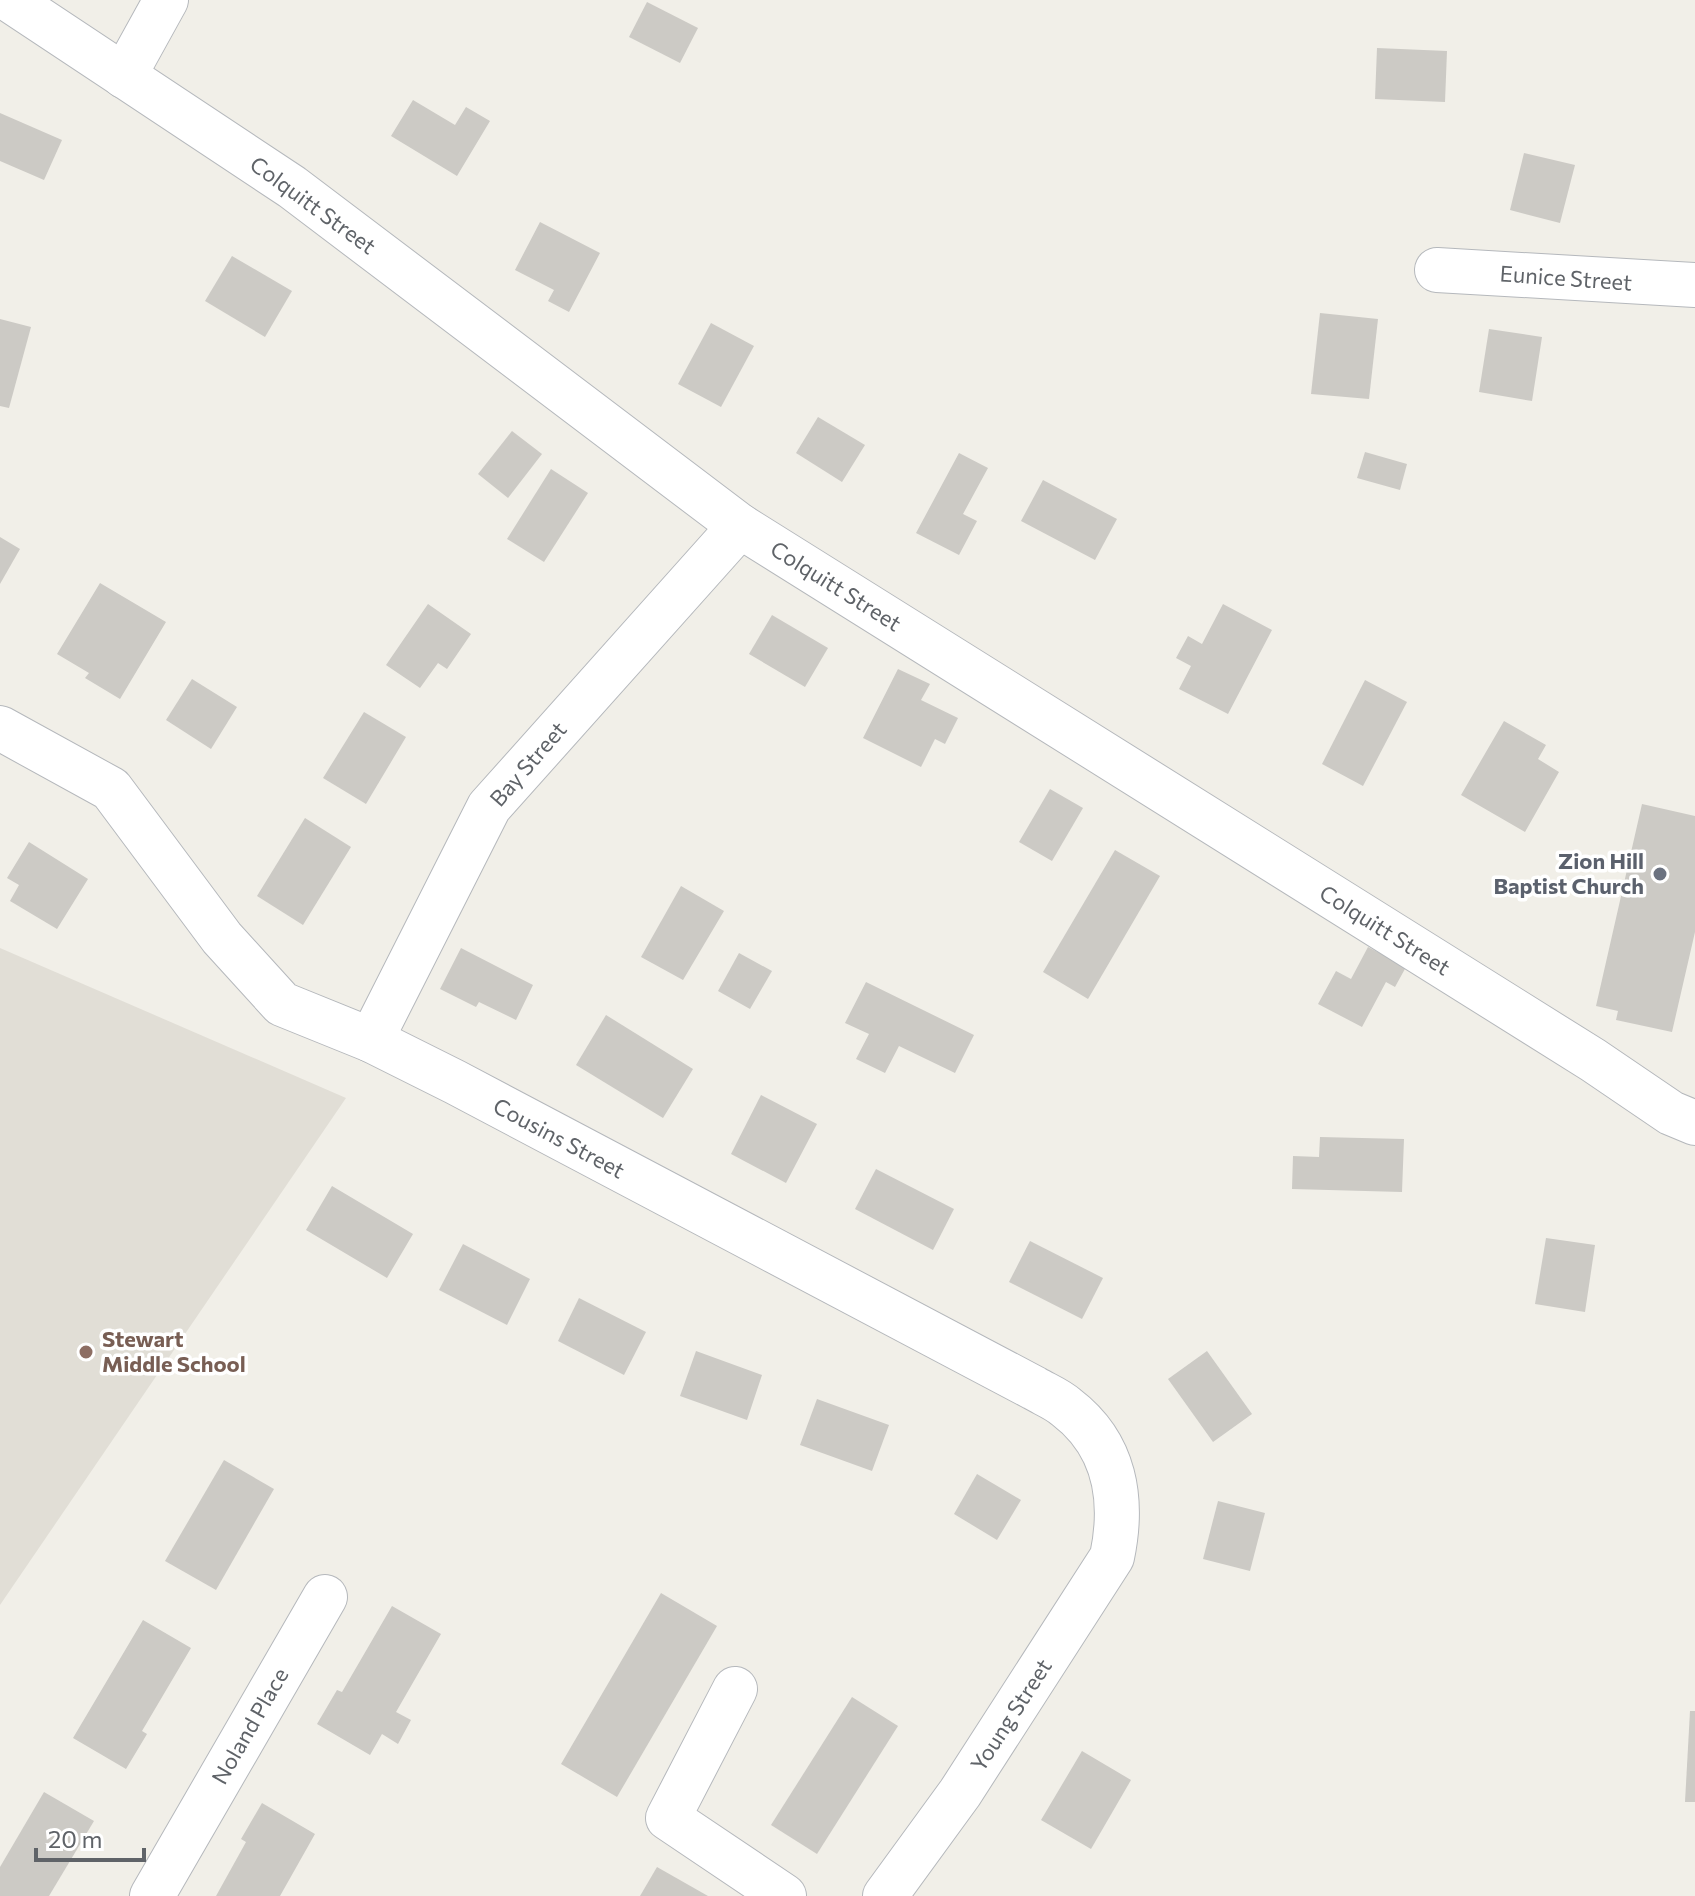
<svg xmlns="http://www.w3.org/2000/svg" width="1695" height="1896" font-family="Commissioner,sans-serif">
<style>
.education{fill:#e1ded6}
.building{fill:#cccac5}
.lines{fill:none;stroke-linecap:round;stroke-linejoin:round}
.minor-casing{stroke:#b5b8bc;stroke-width:46}
.minor{stroke:#fff;stroke-width:44}
.worship-dot{fill:#6b7280;stroke:#fff;stroke-width:3}
.education-dot{fill:#8d6e63;stroke:#fff;stroke-width:3}
.labels{text-anchor:middle;stroke-width:7;stroke-linejoin:round;paint-order:stroke}
.street-label{font-size:22px;fill:#5f6368;stroke:#fff}
.worship-label{font-size:22px;font-weight:bold;fill:#5b616d;stroke:#fff;text-anchor:end}
.education-label{font-size:22px;font-weight:bold;fill:#785e54;stroke:#fff;text-anchor:start}
</style>
<rect width="100%" height="100%" fill="#f1efe8"/>
<path class="education" d="M0 948 346 1098 0 1605Z"/>
<g class="building">
<path d="M647 2 698 28 680 63 629 37Z"/>
<path d="M1377 48 1447 51 1445 102 1375 99Z"/>
<path d="M413 100 455 125 466 107 490 121 457 176 391 136Z"/>
<path d="M0 113 62 140 44 180 0 161Z"/>
<path d="M1524 153 1575 165 1560 223 1510 210Z"/>
<path d="M540 222 600 253 569 312 548 301 554 290 515 270Z"/>
<path d="M232 256 292 291 265 337 205 301Z"/>
<path d="M1320 313 1378 319 1369 399 1311 394Z"/>
<path d="M0 319 31 327 9 408 0 406Z"/>
<path d="M711 323 754 346 721 407 678 384Z"/>
<path d="M1489 329 1542 337 1532 401 1479 392Z"/>
<path d="M818 417 865 445 842 482 796 453Z"/>
<path d="M512 431 542 454 508 498 478 474Z"/>
<path d="M1365 452 1407 464 1400 490 1357 478Z"/>
<path d="M959 453 988 468 963 514 977 521 959 555 916 533Z"/>
<path d="M551 469 588 493 544 562 507 539Z"/>
<path d="M1043 480 1117 519 1095 560 1021 521Z"/>
<path d="M0 537 20 549 0 584Z"/>
<path d="M100 583 166 622 120 699 85 678 89 673 57 654Z"/>
<path d="M428 604 471 634 447 669 438 663 420 688 386 665Z"/>
<path d="M1223 604 1272 630 1228 714 1179 689 1191 666 1176 658 1188 636 1202 644Z"/>
<path d="M772 615 828 648 805 687 749 654Z"/>
<path d="M898 669 930 684 921 700 958 718 945 744 935 739 921 767 863 738Z"/>
<path d="M192 679 237 707 211 749 166 720Z"/>
<path d="M1365 680 1407 702 1363 786 1322 764Z"/>
<path d="M364 712 406 737 366 804 323 778Z"/>
<path d="M1504 721 1546 745 1538 759 1559 772 1525 832 1461 795Z"/>
<path d="M1050 789 1083 808 1052 861 1019 842Z"/>
<path d="M1642 804 1695 816V932L1672 1032 1616 1020 1618 1011 1596 1006Z"/>
<path d="M305 818 351 847 303 925 257 896Z"/>
<path d="M29 842 88 879 57 929 10 901 19 885 7 878Z"/>
<path d="M1115 850 1160 876 1088 999 1043 972Z"/>
<path d="M681 886 724 911 683 980 641 957Z"/>
<path d="M1368 947 1406 967 1395 987 1386 982 1362 1027 1318 1004 1336 971 1351 979Z"/>
<path d="M461 948 533 985 516 1020 479 1002 476 1007 440 989Z"/>
<path d="M739 953 772 971 750 1009 718 991Z"/>
<path d="M866 982 974 1035 955 1073 899 1046 885 1073 856 1059 869 1034 845 1023Z"/>
<path d="M606 1015 693 1069 663 1118 576 1065Z"/>
<path d="M761 1095 817 1124 786 1183 731 1154Z"/>
<path d="M1320 1137 1404 1139 1402 1192 1292 1189 1293 1156 1319 1157Z"/>
<path d="M876 1169 954 1209 933 1250 855 1209Z"/>
<path d="M332 1186 413 1234 387 1278 306 1230Z"/>
<path d="M1546 1238 1595 1245 1585 1312 1535 1304Z"/>
<path d="M1030 1241 1103 1278 1082 1319 1009 1282Z"/>
<path d="M463 1244 530 1279 507 1325 439 1290Z"/>
<path d="M579 1298 646 1332 624 1375 558 1341Z"/>
<path d="M696 1351 762 1375 747 1420 680 1396Z"/>
<path d="M1207 1351 1252 1414 1213 1442 1168 1379Z"/>
<path d="M817 1399 889 1425 872 1471 800 1445Z"/>
<path d="M224 1460 274 1489 216 1590 165 1561Z"/>
<path d="M977 1474 1021 1500 997 1540 954 1514Z"/>
<path d="M1218 1501 1265 1513 1250 1571 1203 1559Z"/>
<path d="M661 1593 717 1626 617 1797 561 1764Z"/>
<path d="M392 1606 441 1634 396 1712 411 1720 398 1744 382 1734 370 1755 317 1724 337 1690 342 1692Z"/>
<path d="M143 1620 191 1648 142 1731 147 1734 126 1769 73 1738Z"/>
<path d="M852 1697 898 1726 817 1854 771 1825Z"/>
<path d="M1690 1711H1695V1802H1685Z"/>
<path d="M1082 1751 1131 1780 1091 1849 1041 1820Z"/>
<path d="M44 1792 94 1821 49 1896H0V1867Z"/>
<path d="M262 1803 315 1834 280 1896H216L246 1842 241 1839Z"/>
<path d="M657 1867 708 1896H640Z"/>
</g>
<g class="lines">
<defs>
<g id="minor">
<path d="M10 0 292 187 740 526 1593 1060 1671 1113 1695 1123"/>
<path d="M124 76 166 0"/>
<path d="M1437 270 1695 285"/>
<path d="M0 728 111 789 222 938 282 1004 371 1040 455 1082 1034 1388C1044 1394 1057 1399 1066 1407 1116 1445 1124 1500 1112 1557L960 1793 885 1896"/>
<path d="M371 1040 489 807 740 526"/>
<path d="M735 1689 668 1818 784 1896"/>
<path d="M152 1896 325 1597"/>
</g>
</defs>
<use href="#minor" class="minor-casing"/>
<use href="#minor" class="minor"/>
</g>
<circle class="worship-dot" cx="1660" cy="874" r="8"/>
<circle class="education-dot" cx="86" cy="1352" r="8"/>
<g class="labels">
<g class="street-label">
<text transform="translate(313 205) rotate(36)" y="8">Colquitt Street</text>
<text transform="translate(1566 278) rotate(4)" y="8">Eunice Street</text>
<text transform="translate(836 586) rotate(32)" y="8">Colquitt Street</text>
<text transform="translate(528 764) rotate(-49)" y="8">Bay Street</text>
<text transform="translate(1385 930) rotate(32)" y="8">Colquitt Street</text>
<text transform="translate(559 1138) rotate(28)" y="8">Cousins Street</text>
<text transform="translate(1011 1715) rotate(-57)" y="8">Young Street</text>
<text transform="translate(250 1726) rotate(-60)" y="8">Noland Place</text>
</g>
<g class="worship-label">
<text x="1644" y="869">Zion Hill<tspan x="1644" dy="25">Baptist Church</tspan></text>
</g>
<g class="education-label">
<text x="102" y="1347">Stewart<tspan x="102" dy="25">Middle School</tspan></text>
</g>
</g>
<path d="M36 1848v12h108v-12" fill="none" stroke="#5f6368" stroke-width="4"/>
<text x="48" y="1848" font-size="24" fill="#5f6368" stroke="#ffffff" stroke-width="6" paint-order="stroke">20 m</text>
</svg>
